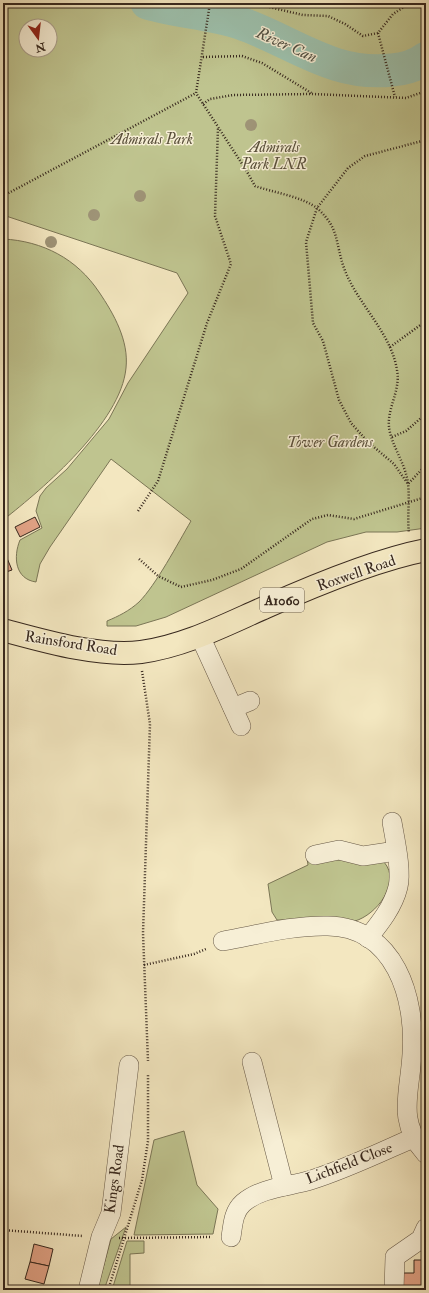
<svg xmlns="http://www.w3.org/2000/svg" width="429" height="1293" font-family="'IM FELL Double Pica',serif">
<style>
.green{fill:#bfc48f;stroke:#7b7656;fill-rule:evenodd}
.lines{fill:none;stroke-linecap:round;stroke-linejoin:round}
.river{stroke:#9dc1ad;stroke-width:33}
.building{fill:#e1a285;stroke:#37281e}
.minor-casing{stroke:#665846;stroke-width:20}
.major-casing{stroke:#37281e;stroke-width:24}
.path{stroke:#37281e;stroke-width:2.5;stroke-dasharray:1 2;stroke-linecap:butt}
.minor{stroke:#f7efd6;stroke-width:19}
.major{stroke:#f3e7c0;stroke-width:22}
.tree{fill:#9e9376}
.labels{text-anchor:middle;stroke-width:3;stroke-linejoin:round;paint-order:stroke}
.shield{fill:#f7efd6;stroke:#716455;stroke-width:1}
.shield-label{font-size:14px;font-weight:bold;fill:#37281e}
.park-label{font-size:15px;font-style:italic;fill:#594f3a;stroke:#f7efd6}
.street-label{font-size:15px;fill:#37281e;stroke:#f7efd6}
.water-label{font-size:16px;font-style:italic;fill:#504e42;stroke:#f7efd6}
</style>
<rect width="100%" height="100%" fill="#f3e7c0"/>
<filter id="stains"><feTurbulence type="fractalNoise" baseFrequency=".005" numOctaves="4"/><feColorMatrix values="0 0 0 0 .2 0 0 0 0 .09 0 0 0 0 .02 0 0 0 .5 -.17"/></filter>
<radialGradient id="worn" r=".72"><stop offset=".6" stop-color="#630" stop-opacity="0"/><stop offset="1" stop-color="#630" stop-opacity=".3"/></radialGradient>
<g class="green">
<path d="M3 3H426V528L397 532H366L327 542 166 617 136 626H107V621C119 616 129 611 139 602 156 585 178 543 191 521L111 459 50 547 40 564 36 582C15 579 13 557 20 540L42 528 36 511 40 496 46 488 67 469 109 419 128 383 188 293 177 273 3 215ZM26 26H50V50H26Z"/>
<path d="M3 239C43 241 77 259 99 292 114 314 129 341 126 368 121 422 44 488 3 520Z"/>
<path d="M307 858 384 862C402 883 376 915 355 921L277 920 272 912 268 884 308 865Z"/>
<path d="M184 1131 197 1185 218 1209 213 1234 134 1235 154 1140Z"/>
<path d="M126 1227 104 1290H97L111 1239Z"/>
<path d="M127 1241H144V1253L130 1254V1290H112Z"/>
</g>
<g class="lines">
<path class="river" d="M147 3C177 12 210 13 240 23 292 41 333 77 392 70 404 69 416 66 426 58"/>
</g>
<g class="building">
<path d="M35 517 40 527 20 537 15 527Z"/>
<path d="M4 551 12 570 3 573V552Z"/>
<path d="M34 1244 53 1249 49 1266 30 1262Z"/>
<path d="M414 1260H426V1290H402V1273H414Z"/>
<path d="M30 1262 49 1266 44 1284 25 1279Z"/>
<path d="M23 1286 37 1290H22Z"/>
</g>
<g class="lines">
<defs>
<g id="minor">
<path d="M200 636 241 726"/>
<path d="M233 708 250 701"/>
<path d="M315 855 339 850 363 856 396 851"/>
<path d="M368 938C380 923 393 907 398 887 402 870 395 840 392 822"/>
<path d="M223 941C257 935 293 925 328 926 395 927 416 998 412 1054 410 1094 396 1120 426 1154"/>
<path d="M252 1062 284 1186"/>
<path d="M231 1237C233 1225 233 1212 243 1203 262 1187 288 1187 311 1180 346 1169 379 1153 413 1138"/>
<path d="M88 1290 101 1237 111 1213 129 1065"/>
<path d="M394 1290 395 1257 421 1239 426 1228"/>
</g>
<path id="major" d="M3 630C44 641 98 657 141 652 185 646 225 625 266 607 313 586 375 560 426 550"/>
</defs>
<use href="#minor" class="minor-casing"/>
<use href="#major" class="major-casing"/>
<g class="path">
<path d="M210 3 196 93 246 170 255 186C272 192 304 197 318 209 340 229 335 243 344 268 357 304 391 332 397 370 401 390 387 408 389 427 391 445 406 464 408 484 410 500 407 517 409 533"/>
<path d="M252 3 303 15 328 16 345 24 363 36 378 33 393 14 410 3"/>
<path d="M378 33 395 97"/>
<path d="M203 57 242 56 262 63 313 94"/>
<path d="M203 104 210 99 233 95 313 94 406 98 426 91"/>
<path d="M426 140 365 156 348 168 317 208 306 242 313 323 323 341 339 400 351 423 368 442 394 464 408 484 426 465"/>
<path d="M3 196 196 93"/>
<path d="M390 347 426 321"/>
<path d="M392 437 406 431 421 418H426"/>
<path d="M138 511 158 481 207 323 231 264 215 216 218 128"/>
<path d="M139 559 158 576 181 587 212 580 241 569 312 519 328 515 354 519 426 497"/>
<path d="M142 671 150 724 143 933 148 1061"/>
<path d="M144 965 194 954 206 949"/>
<path d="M3 1230 83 1236"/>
<path d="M119 1238 212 1237"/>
<path d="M110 1284 142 1180 148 1141V1074"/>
</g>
<use href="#minor" class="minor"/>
<use href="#major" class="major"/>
</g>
<g class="tree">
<circle cx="251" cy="125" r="6"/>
<circle cx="140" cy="196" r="6"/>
<circle cx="94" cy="215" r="6"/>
<circle cx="51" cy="242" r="6"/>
</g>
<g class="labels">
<rect class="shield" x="260" y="588" width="44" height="24" rx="3"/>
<g class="shield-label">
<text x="282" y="605">A1060</text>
</g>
<g class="park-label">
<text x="152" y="144">Admirals Park</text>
<text x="274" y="152">Admirals<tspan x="274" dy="17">Park LNR</tspan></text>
<text x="330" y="447">Tower Gardens</text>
</g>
<g class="street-label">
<text transform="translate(356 573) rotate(-19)" y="5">Roxwell Road</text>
<text transform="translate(71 643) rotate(9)" y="5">Rainsford Road</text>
<text transform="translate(349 1163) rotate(-21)" y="5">Lichfield Close</text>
<text transform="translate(114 1179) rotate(-82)" y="5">Kings Road</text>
</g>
<g class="water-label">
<text transform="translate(287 44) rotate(24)" y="6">River Can</text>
</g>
</g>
<rect width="429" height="1293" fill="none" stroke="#f3e7c0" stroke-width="16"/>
<rect x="4" y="4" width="421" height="1285" fill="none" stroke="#37281e" stroke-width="2"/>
<rect x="8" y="8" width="413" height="1277" fill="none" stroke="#37281e"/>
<g transform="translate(38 38) rotate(165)"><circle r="19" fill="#f7efd6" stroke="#aa9f8c"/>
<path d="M0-3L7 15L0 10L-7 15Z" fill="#8f2418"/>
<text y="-6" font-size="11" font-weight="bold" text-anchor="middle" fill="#37281e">N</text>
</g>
<rect width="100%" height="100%" filter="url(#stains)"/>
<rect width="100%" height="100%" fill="url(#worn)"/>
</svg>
